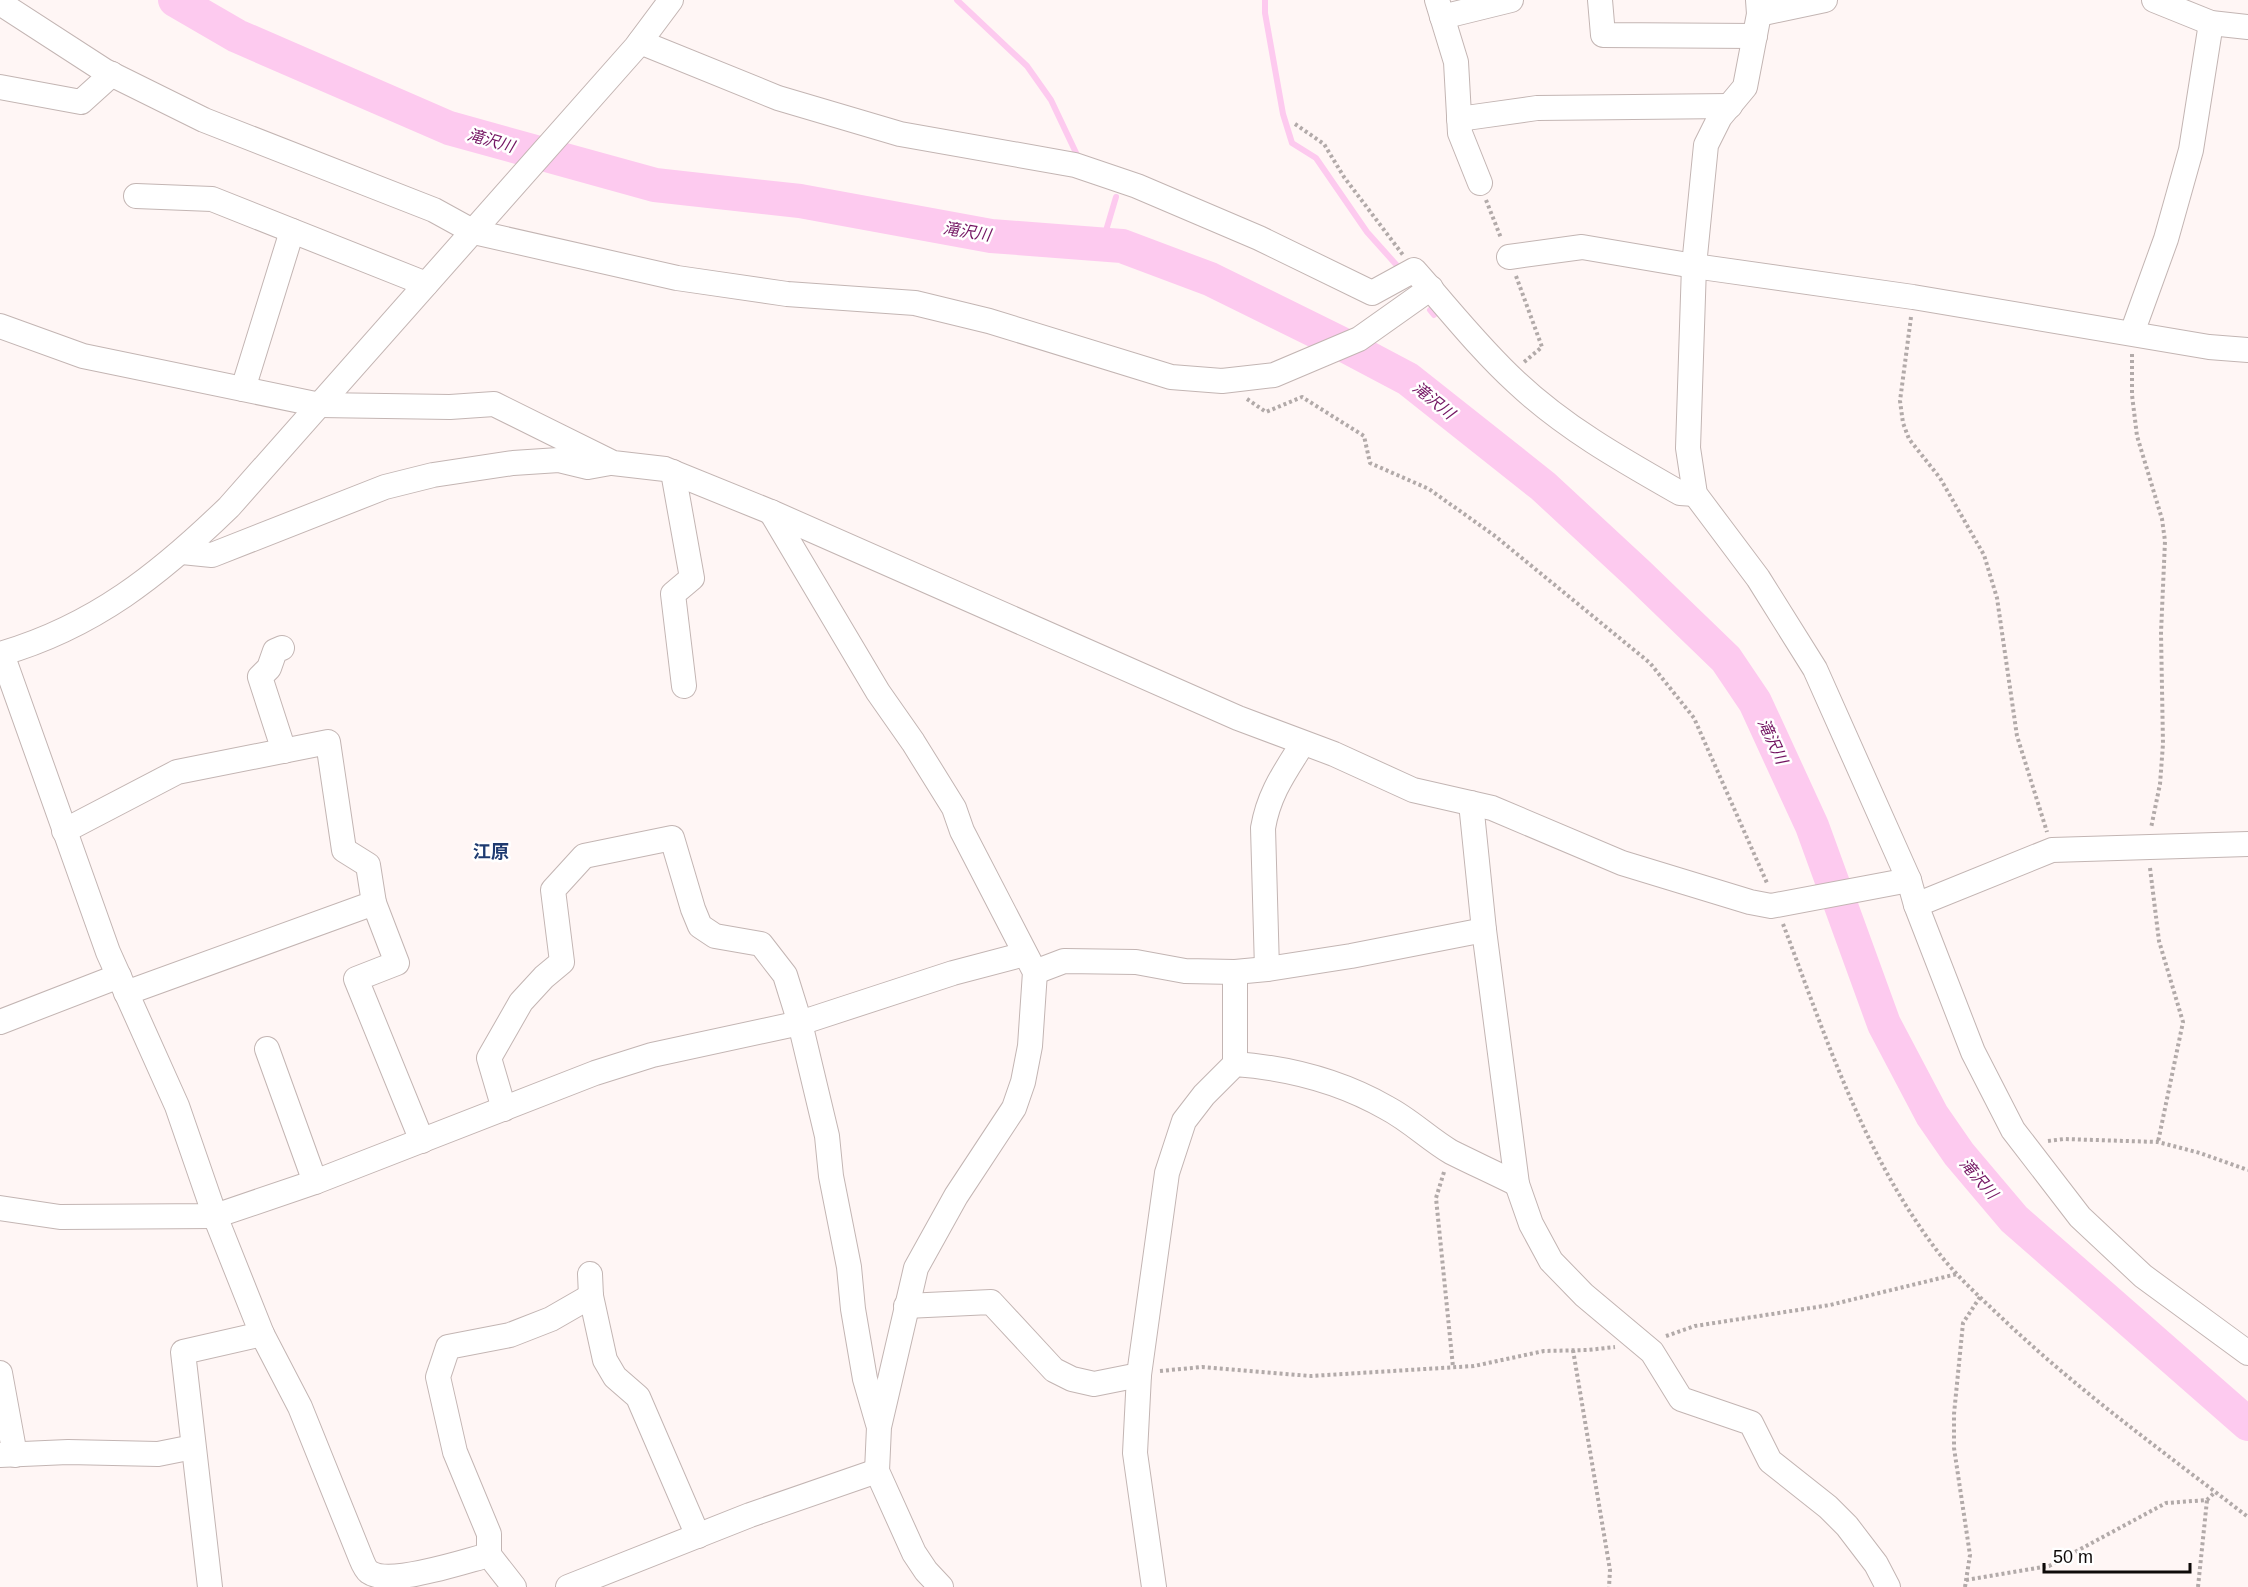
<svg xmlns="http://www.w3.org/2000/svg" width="2248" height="1587" font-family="Arial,'Noto Sans JP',sans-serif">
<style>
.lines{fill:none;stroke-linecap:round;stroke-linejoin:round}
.stream{stroke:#fdcaef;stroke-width:6}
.river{stroke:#fdcaef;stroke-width:34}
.minor-casing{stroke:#c3b5b3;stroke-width:26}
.path{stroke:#b2aaa9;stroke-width:4;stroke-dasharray:3 3;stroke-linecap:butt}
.minor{stroke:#fff;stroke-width:24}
.labels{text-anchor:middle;stroke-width:5;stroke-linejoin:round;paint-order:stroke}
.water-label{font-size:16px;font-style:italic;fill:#731462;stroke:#fff}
.quarter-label{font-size:18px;font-weight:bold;fill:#1d3a70;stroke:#fff}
</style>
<rect width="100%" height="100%" fill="#fff6f5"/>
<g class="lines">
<g class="stream">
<path d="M957 0 1027 66 1051 100 1078 157 1081 158"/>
<path d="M1265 0V13L1283 114 1292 143 1316 158 1367 232 1401 270"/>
<path d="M1102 244 1116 197"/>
<path d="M1430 310 1434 315"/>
</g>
<path class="river" d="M175 0 237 36 449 128 655 185 800 201 991 236 1122 246 1210 279 1340 343 1408 379 1543 486 1638 574 1726 659 1755 702 1812 826 1884 1024 1932 1115 1959 1154 2014 1219 2248 1424"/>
<defs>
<g id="minor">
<path d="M1437 0 1456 62 1460 133 1480 183"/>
<path d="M1600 0 1603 35 1755 36"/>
<path d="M1758 0 1759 14 1745 87 1720 117 1706 145 1694 266 1688 448 1695 494 1758 578 1815 669 1909 880 1916 905 1973 1052 2013 1130 2080 1217 2143 1276 2248 1353"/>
<path d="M2154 0 2211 23 2248 27"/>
<path d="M0 3 105 71 204 120 434 210 474 232 677 278 787 294 915 303 989 321 1171 377 1222 381 1274 375 1359 339 1431 288"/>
<path d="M1759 14 1825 0"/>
<path d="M1442 17 1511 0"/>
<path d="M640 42 778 98 900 134 1075 165 1137 186 1259 238 1372 293 1414 270C1448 308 1479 348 1516 382 1565 428 1622 460 1680 493L1695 494"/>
<path d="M0 87 81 102 112 74"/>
<path d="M1459 119 1537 108 1730 106"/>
<path d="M136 196 212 199 426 284"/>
<path d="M1509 257 1582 247 1694 266 1913 297 2209 347 2248 350"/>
<path d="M0 326 83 356 320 405 450 407 494 404 613 463 665 469 771 512 1238 718 1334 754 1413 790 1492 808 1622 863 1750 902 1771 906 1909 880"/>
<path d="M2132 333 2166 239 2191 150 2211 23"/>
<path d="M243 389 292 231"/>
<path d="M673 472 692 578 673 594 684 686"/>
<path d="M771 512 878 692 913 742 954 808 962 831 1035 972 1030 1046 1023 1082 1014 1108 956 1196 916 1268 879 1427 877 1471 914 1553 926 1571 941 1587"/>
<path d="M182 552 212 555 385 487 433 475 513 463 559 460 588 467 610 463"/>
<path d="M282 648 275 651 269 668 260 677 284 751"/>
<path d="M0 654C94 627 160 574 229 507L636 47 671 0"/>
<path d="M2 654 108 952 177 1106 215 1216 262 1334 300 1407 360 1556C362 1561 365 1569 369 1572 390 1587 465 1561 489 1555L514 1587"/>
<path d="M1471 803 1484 930 1517 1184 1531 1224 1551 1261 1584 1295 1652 1352 1681 1399 1751 1423 1770 1461 1828 1507 1847 1526 1876 1564 1888 1587"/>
<path d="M64 831 177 772 328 742 344 850 368 865 374 903 126 993"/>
<path d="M374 903 397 963 356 979 422 1141"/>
<path d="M1916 905 2052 850 2248 844"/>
<path d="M1267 969 1263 828C1269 793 1285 772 1303 743"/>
<path d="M1035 972 1064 961 1136 962 1185 971 1235 972 1267 969 1351 956 1484 930"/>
<path d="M1235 972V1064"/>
<path d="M0 1022 119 976"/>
<path d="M267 1049 315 1182"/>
<path d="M504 1109 489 1058 521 1002 544 977 562 962 553 890 584 856 672 838 693 909 700 926 715 936 761 944 785 975 800 1023 827 1136 831 1176 849 1267 853 1309 865 1379 878 1424"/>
<path d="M0 1208 60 1217 215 1216 315 1182 595 1073 652 1055 800 1023 953 973 1025 954"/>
<path d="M590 1274 591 1296 605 1360 615 1377 638 1397 698 1536"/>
<path d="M906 1306 991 1302 1054 1370 1072 1379 1094 1384 1139 1375"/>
<path d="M0 1373 15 1455"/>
<path d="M0 1455 68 1452 158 1454 193 1447"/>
<path d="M489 1555V1534L455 1452 438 1377 448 1347 510 1335 551 1319 591 1296"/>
<path d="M210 1587 183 1352 262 1334"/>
<path d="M568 1587 750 1515 877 1471"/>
<path d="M1154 1587 1135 1453 1139 1375 1167 1173 1184 1121 1204 1095 1235 1064C1289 1068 1340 1081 1387 1108 1410 1120 1429 1139 1451 1152 1473 1163 1495 1173 1517 1184"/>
</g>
</defs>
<use href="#minor" class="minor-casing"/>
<g class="path">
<path d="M1295 124 1324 144 1344 177 1403 255"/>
<path d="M1486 200 1501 238"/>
<path d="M1516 276 1542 347 1523 363"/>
<path d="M1911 317 1900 401 1903 423 1909 439 1940 478 1984 555 1997 598 2017 736 2047 832"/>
<path d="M2132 354V395L2137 436 2162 519 2165 541 2161 633 2163 744 2160 784 2151 828"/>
<path d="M1247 399 1266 412 1302 397 1364 436 1370 463 1429 489 1495 536 1650 663 1694 718 1767 883"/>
<path d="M2150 868 2159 941 2183 1022 2158 1142"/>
<path d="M1783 924C1826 1037 1863 1154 1938 1252 1957 1277 1981 1298 2004 1320 2080 1392 2165 1453 2248 1517"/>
<path d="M2048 1141 2064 1139 2158 1142 2200 1153 2248 1170"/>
<path d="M1444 1172 1436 1198 1453 1367"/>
<path d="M1666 1336 1695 1326 1830 1305 1957 1274"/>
<path d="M1573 1350 1610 1570 1609 1587"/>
<path d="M1160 1371 1202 1367 1311 1376 1474 1366 1544 1351 1588 1350 1615 1347"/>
<path d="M1966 1580 2049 1566 2166 1503 2207 1500 2215 1492"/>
<path d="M1965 1587 1970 1555 1954 1448V1414L1963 1323 1980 1297"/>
<path d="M2198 1587 2207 1500"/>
</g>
<use href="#minor" class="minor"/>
</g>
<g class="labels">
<g class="water-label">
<text transform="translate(491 140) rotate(16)" y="6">滝沢川</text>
<text transform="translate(967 231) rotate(9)" y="6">滝沢川</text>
<text transform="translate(1434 400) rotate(39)" y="6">滝沢川</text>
<text transform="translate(1773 741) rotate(65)" y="6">滝沢川</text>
<text transform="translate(1979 1178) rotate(49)" y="6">滝沢川</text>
</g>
<g class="quarter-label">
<text x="491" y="858">江原</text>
</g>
</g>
<path d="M2044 1563v9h146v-9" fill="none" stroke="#0e0a09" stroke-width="3"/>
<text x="2053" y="1563" font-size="18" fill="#0e0a09" stroke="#ffffff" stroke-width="4.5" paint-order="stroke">50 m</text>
</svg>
